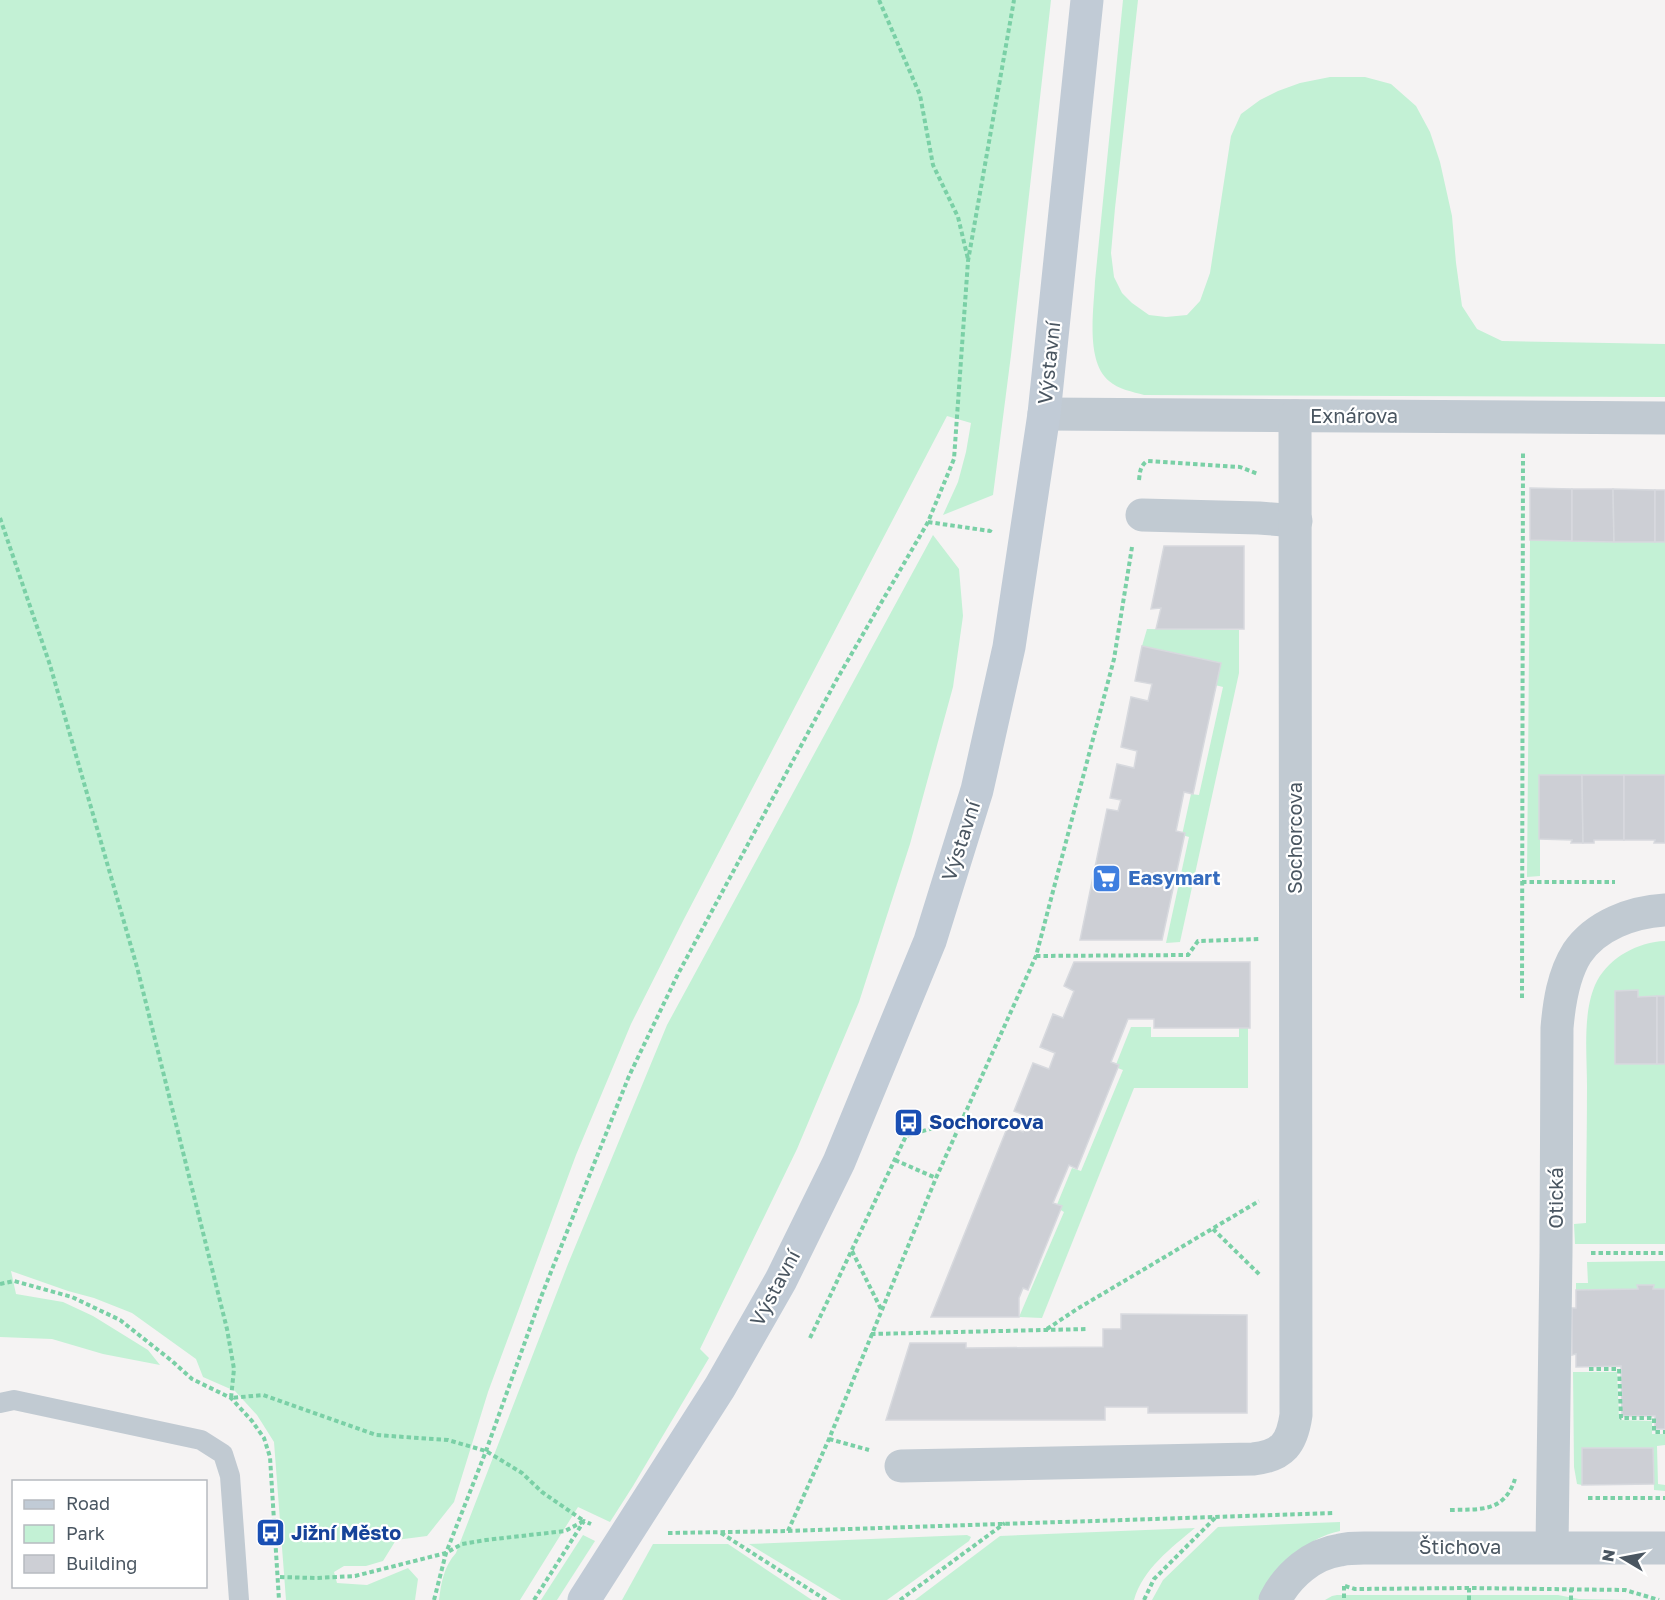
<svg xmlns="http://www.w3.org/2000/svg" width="1665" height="1600" font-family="'Golos Text',sans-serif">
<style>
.green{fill:#c3f1d5}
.building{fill:#cdcfd5;stroke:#d7d9de;stroke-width:1.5}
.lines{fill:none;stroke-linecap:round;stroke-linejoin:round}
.path{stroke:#7ad0a6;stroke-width:4;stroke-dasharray:4.5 3;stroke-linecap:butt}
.lane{stroke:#c1cad2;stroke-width:20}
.street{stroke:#c1cad2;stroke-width:33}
.secondary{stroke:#c1cbd6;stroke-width:33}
.labels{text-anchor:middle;stroke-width:4.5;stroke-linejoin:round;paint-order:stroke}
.street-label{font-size:20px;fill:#4a5661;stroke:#fff}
.shop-label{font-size:20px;font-weight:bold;fill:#366cbe;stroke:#fff;text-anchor:start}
.transit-label{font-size:20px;font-weight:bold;fill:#164399;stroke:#fff;text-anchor:start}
</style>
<rect width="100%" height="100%" fill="#f5f3f3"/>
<g class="green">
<path d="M0 0H1051L1011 355 993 495 943 515 958 482 966 452 971 423 947 416 684 919 631 1024 576 1155 488 1392 454 1502 427 1536 396 1540 383 1561 366 1566H344L334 1572 337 1583 367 1585 408 1568 418 1579 415 1600H286L274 1442 257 1415 235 1391 203 1377 196 1359 132 1313 94 1298 68 1291 11 1271 16 1294 63 1302 93 1316 148 1350 160 1365 103 1354 52 1339 0 1337Z"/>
<path d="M1123 0H1138L1115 208 1111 253 1114 277 1122 293 1132 303 1149 315 1166 317 1187 315 1200 301 1210 273 1231 136 1241 114 1260 100 1278 91 1300 83 1330 77H1365L1391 84 1416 106 1430 132 1440 162 1452 216 1456 263 1462 306 1477 329 1502 341 1665 344V397L1144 395C1133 392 1118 389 1109 381 1085 361 1094 308 1095 281Z"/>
<path d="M933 535 959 569 963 616 953 687 910 844 859 1002 797 1149 700 1349 709 1358 633 1486 610 1522 578 1507 520 1600H439C441 1583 444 1566 456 1553L568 1264 667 1025Z"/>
<path d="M1530 540 1665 542V775H1540V876L1527 877Z"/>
<path d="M1147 629 1239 630V673L1180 942 1166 943 1189 837 1182 835 1191 794 1199 795 1223 687 1215 685 1219 664 1142 646Z"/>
<path d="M1665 941V996L1638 997 1637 990 1615 991V1063L1665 1064V1244H1575L1574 1224 1586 1223C1586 1177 1587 1131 1587 1086 1587 1054 1582 1010 1597 981 1610 957 1638 942 1665 941Z"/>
<path d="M1239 1026H1248V1088H1134L1042 1318 1019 1317 1064 1212 1056 1207 1072 1168 1081 1171 1123 1070 1115 1067 1131 1027H1151V1037H1239Z"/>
<path d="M1665 1261V1289H1653V1285H1638V1289L1576 1290V1283H1588L1587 1262Z"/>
<path d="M1573 1372H1617L1619 1420 1652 1421V1434H1665V1445L1657 1446 1658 1484 1665 1485V1491L1654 1490 1653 1448 1582 1449V1485L1577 1484 1574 1467Z"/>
<path d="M1340 1522V1531C1302 1539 1285 1567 1261 1595L1258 1600H1152L1163 1580 1218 1527Z"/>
<path d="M1195 1528C1171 1548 1143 1569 1134 1600H915L1000 1536Z"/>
<path d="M583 1535 595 1541 557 1600H541Z"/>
<path d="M967 1535 971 1537 969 1541 887 1600H841L749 1544Z"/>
<path d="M653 1544H728L812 1600H622Z"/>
<path d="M1337 1595H1558L1579 1599 1628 1600H1325L1332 1596Z"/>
</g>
<g class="building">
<path d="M1530 488 1572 489V541L1530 540Z"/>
<path d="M1572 489H1613L1614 542 1572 541Z"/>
<path d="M1613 489 1655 490V542H1614Z"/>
<rect x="1655" y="490" width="10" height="52"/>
<path d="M1164 546H1244V629H1156L1161 608 1151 609Z"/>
<path d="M1142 646 1221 663 1193 794 1184 792 1176 831 1185 833 1162 940H1080L1107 809 1118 811 1121 800 1110 798 1117 764 1134 768 1137 751 1121 747 1131 697 1148 701 1152 684 1135 681Z"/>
<path d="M1539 775H1582L1583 843H1571L1572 840 1539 839Z"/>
<path d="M1582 775H1624V840H1594V843H1583Z"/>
<path d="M1624 775H1665V843H1654L1655 840H1624Z"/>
<path d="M1074 962H1250V1028H1154V1019H1128L1111 1062 1119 1065 1077 1169 1069 1165 1053 1203 1062 1206 1028 1290 1023 1288 1019 1298V1317H931L1008 1126 1023 1132 1029 1117 1014 1111 1033 1063 1049 1069 1055 1053 1040 1047 1053 1014 1063 1018 1074 991 1064 986Z"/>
<path d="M1638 990V997L1657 996V1064H1615V991Z"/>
<rect x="1657" y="996" width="8" height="68"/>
<path d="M1637 1285H1654L1653 1289H1665V1429H1655V1416H1622L1621 1366 1576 1367V1354L1572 1355V1308H1576V1290L1638 1289Z"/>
<path d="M1121 1314 1247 1315V1413H1148V1407H1105V1420H886L910 1343H966V1348L1103 1347V1329H1121Z"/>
<path d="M1582 1448H1653L1654 1484 1582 1485Z"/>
</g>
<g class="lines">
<g class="path">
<path d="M879 0 920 95 933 165 958 217 968 259"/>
<path d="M1139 480C1140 472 1140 466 1147 461L1240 467 1258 474"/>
<path d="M0 518 50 665 137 967 227 1329 234 1369 231 1398 263 1395 376 1435 448 1440 486 1451 522 1473 542 1492 584 1521 565 1531 486 1540 462 1544 446 1553 355 1576 316 1578 278 1577"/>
<path d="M928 522 990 531 991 529"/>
<path d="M1522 882H1615"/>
<path d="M1036 956 1188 955 1198 941 1260 939"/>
<path d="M1522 998 1523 451"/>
<path d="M895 1160 936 1178"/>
<path d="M1213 1229 1260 1275"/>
<path d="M852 1251 881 1309"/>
<path d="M1591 1253H1665"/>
<path d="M0 1284 14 1281 72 1297 120 1320 172 1361 192 1379 231 1398 252 1421 264 1438 270 1457 279 1600"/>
<path d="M1047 1329 1077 1309 1259 1201"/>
<path d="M871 1334 1087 1329"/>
<path d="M810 1338 906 1136 961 1120"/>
<path d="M1589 1369H1619L1621 1418H1654V1432H1665"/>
<path d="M829 1439 869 1450"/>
<path d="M1588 1498H1665"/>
<path d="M1450 1510C1480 1509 1504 1513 1515 1479"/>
<path d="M788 1531 829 1439 936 1178 1036 956 1114 659 1132 547"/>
<path d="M668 1533 788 1531 1335 1513"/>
<path d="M721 1533 826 1600"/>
<path d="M1344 1586V1600"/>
<path d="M1345 1586 1355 1589 1469 1588 1625 1590 1659 1600"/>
<path d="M1469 1588V1600"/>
<path d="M434 1600 446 1553 486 1451 541 1297 629 1076 678 974 837 679 928 522 954 459 968 261 1014 0"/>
<path d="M534 1600 584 1521 591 1524"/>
<path d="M900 1600 1005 1523"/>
<path d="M1144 1600 1154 1579 1217 1516"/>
<path d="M1571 1600V1589"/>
</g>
<path class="lane" d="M0 1403 14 1400 201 1440 223 1454 230 1476 239 1600"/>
<g class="street">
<path d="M1044 414 1665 418"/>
<path d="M1142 515 1259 518 1296 521"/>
<path d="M901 1466 1253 1459C1283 1456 1292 1443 1296 1415L1295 416"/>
<path d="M1552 1547 1556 1253 1557 1028C1559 1004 1563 975 1577 953 1596 925 1632 912 1665 910"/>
<path d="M1275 1600C1288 1575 1312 1554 1340 1550 1348 1548 1356 1548 1364 1548H1665"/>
</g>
<path class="secondary" d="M584 1600 720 1387 781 1280 839 1162 930 941 977 790 1009 647 1044 414 1087 0"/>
</g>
<defs>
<symbol id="supermarket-square" viewBox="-11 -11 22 22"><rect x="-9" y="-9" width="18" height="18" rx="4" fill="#3f7fe0" stroke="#fff"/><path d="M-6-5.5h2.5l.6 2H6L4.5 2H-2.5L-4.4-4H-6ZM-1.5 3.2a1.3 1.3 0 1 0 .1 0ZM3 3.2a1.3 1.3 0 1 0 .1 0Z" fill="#fff"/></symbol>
<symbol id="bus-square" viewBox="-11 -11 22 22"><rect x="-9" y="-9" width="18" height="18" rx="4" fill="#1a4fb4" stroke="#fff"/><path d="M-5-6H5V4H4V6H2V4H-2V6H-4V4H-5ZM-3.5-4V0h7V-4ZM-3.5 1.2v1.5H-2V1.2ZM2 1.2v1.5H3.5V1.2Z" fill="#fff"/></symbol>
</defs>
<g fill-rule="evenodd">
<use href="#supermarket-square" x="1090" y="862" width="33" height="33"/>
<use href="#bus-square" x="892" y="1106" width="33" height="33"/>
<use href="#bus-square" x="254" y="1516" width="33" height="33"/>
</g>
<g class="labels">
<g class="street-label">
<text transform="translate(1049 363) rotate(-84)" y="7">Výstavní</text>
<text x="1354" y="423">Exnárova</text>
<text transform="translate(1295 838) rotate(-90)" y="7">Sochorcova</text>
<text transform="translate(961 841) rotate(-72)" y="7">Výstavní</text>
<text transform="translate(1556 1198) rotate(-90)" y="7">Otická</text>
<text transform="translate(775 1288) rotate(-62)" y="7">Výstavní</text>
<text x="1460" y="1554">Štichova</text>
</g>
<g class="shop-label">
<text x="1128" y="885">Easymart</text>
</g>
<g class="transit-label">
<text x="929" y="1129">Sochorcova</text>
<text x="291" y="1540">Jižní Město</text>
</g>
</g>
<rect x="12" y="1480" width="195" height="108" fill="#ffffff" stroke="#b7bbc0" stroke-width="1.5"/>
<rect x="24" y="1500" width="30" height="9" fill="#c1cbd6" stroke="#b7bbc0" stroke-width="1.5"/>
<text x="66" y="1510" font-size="18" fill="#4a5661">Road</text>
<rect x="24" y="1525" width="30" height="18" fill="#c3f1d5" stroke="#b7bbc0" stroke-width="1.5"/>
<text x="66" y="1540" font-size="18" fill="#4a5661">Park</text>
<rect x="24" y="1555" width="30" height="18" fill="#cdcfd5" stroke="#b7bbc0" stroke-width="1.5"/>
<text x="66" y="1570" font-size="18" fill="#4a5661">Building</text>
<g transform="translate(1623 1558) rotate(280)" stroke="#ffffff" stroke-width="4.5" paint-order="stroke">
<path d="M0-4.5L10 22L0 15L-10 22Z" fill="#4a5661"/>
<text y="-9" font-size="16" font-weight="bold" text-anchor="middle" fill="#4a5661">N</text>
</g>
</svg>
